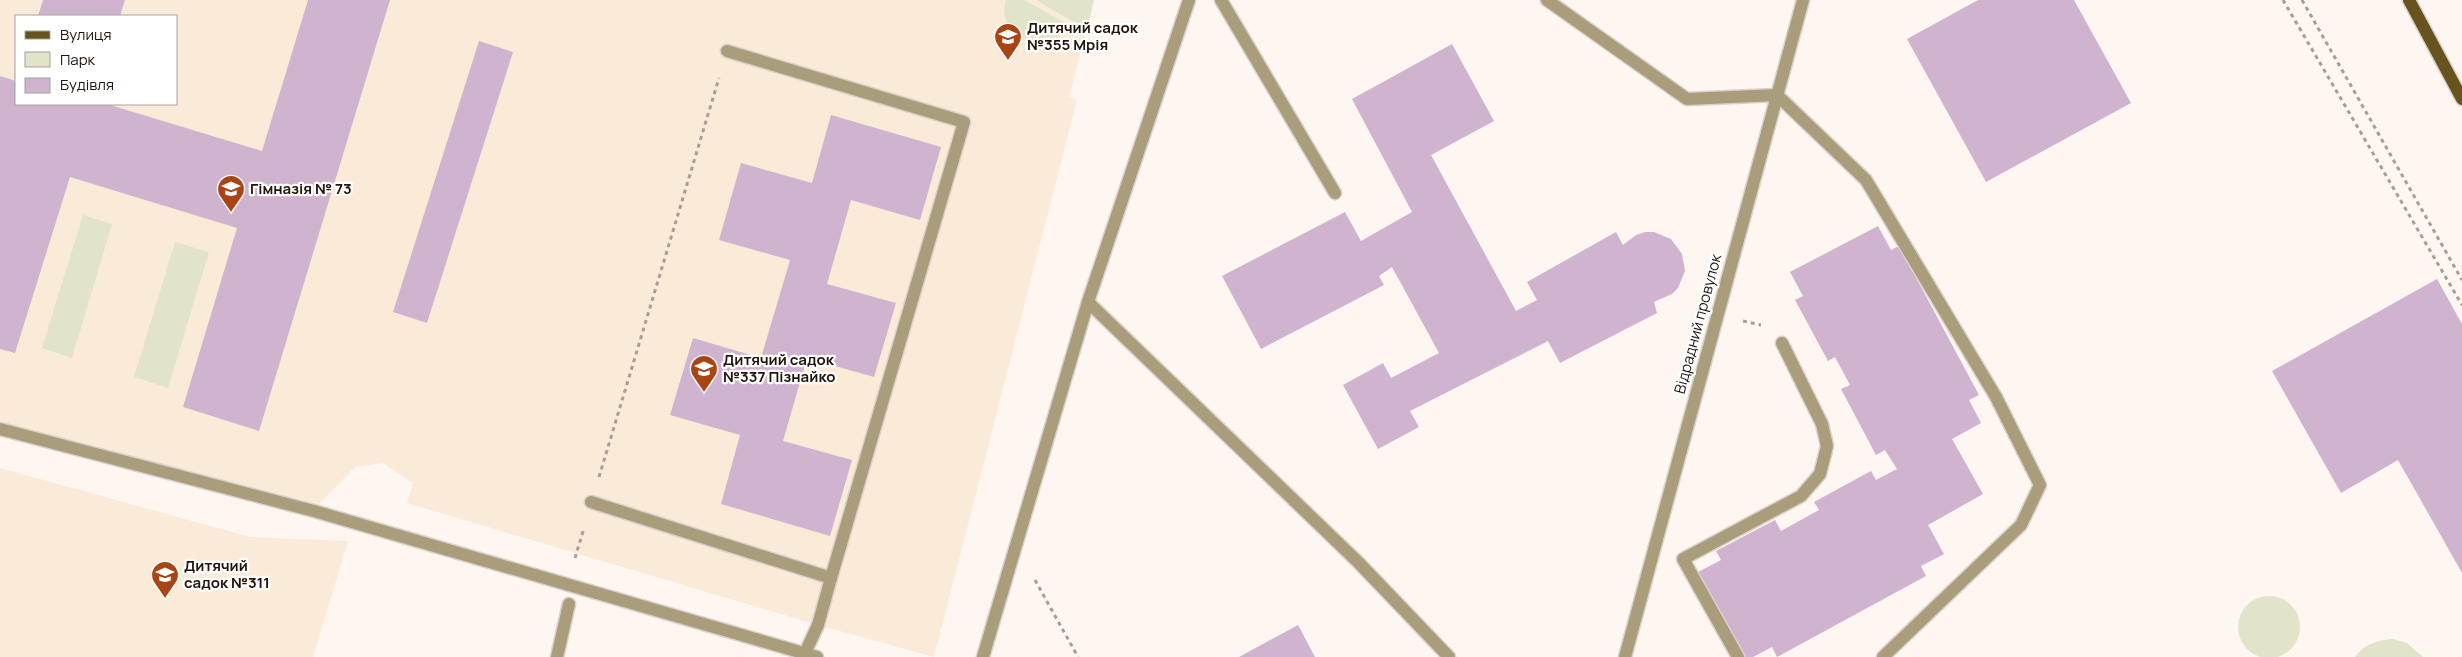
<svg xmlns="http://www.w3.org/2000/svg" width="2462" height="657" font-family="Manrope,sans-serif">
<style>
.education{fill:#faebd8;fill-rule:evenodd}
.green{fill:#e1e4c8}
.building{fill:#cfb3cf}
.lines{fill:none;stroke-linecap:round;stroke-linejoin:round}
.service-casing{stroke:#dad2cc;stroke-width:15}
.minor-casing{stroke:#dad2cc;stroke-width:15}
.primary-casing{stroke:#dad2cc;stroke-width:15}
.path{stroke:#a79e97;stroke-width:3;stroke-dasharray:4 4;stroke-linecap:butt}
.service{stroke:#aa9d7b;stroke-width:12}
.minor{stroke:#aa9d7b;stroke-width:12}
.primary{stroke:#66531d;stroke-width:12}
.labels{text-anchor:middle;stroke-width:4.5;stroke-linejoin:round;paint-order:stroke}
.poi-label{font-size:15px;font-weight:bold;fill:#21150c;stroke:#fff;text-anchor:start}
.street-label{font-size:15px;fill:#21150c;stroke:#fff}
</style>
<rect width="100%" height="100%" fill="#fdf6f1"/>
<g class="education">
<path d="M0 0H1094L1069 97 1077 100 934 657 818 625 407 503 413 483 383 463 355 467 319 504 0 422ZM16 16H176V104H16Z"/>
<path d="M0 468 250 537 348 541 313 657H0Z"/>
</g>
<g class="green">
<path d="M1006 0H1024L1064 22 1055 50C1032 42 996 32 1006 0Z"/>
<path d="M1036 0H1094L1088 26 1072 21Z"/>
<path d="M83 215 112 224 72 358 42 348Z"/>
<path d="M175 242 209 252 168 388 134 377Z"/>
<circle cx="2269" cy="627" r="31"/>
<path d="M2393 639 2407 643 2423 657H2355C2364 644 2378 640 2393 639Z"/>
</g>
<g class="building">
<path d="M43 0H125L120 16H38Z"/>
<path d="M308 0H390L259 431 183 407 237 228 70 177 15 353 0 349V76L16 81V104H107L262 151Z"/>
<path d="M1978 0H2074L2131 103 1986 182 1907 39Z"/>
<path d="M479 41 513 52 427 323 393 312Z"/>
<path d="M1452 44 1494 121 1431 155 1516 311 1537 300 1527 282 1616 232 1623 245 1636 235 1645 232H1654L1671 239 1682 254 1685 271 1678 288 1672 294 1654 302 1657 313 1560 363 1548 341 1410 411 1419 427 1378 449 1343 385 1383 363 1391 378 1439 353 1392 267 1379 276 1384 285 1261 349 1222 276 1345 212 1361 241 1412 212 1352 99Z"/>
<path d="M831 115 941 147 920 220 851 200 827 284 896 303 874 377 807 358 783 441 852 460 830 536 721 504 740 435 670 415 693 338 761 358 790 260 719 240 741 163 812 183Z"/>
<path d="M1878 226 1891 250 1899 246 1979 395 1969 400 1981 423 1952 439 1983 494 1928 525 1944 554 1921 566 1926 576 1777 657 1772 647 1753 657H1744L1698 572 1721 560 1716 551 1775 520 1781 531 1819 510 1814 502 1871 471 1876 480 1897 469 1885 450 1876 455 1841 389 1850 385 1835 357 1828 361 1795 300 1803 296 1790 272Z"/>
<path d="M2437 279 2462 324V573L2398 460 2341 493 2272 371Z"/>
<path d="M1298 625 1315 657H1239Z"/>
</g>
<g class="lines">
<defs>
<g id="service">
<path d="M1221 0 1335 193"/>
<path d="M1547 0 1687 99 1777 95 1866 180 1996 397 2040 485 2021 525 1883 657"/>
<path d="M727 51 964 122 831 578"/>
<path d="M1088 302 1359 563 1449 657"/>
<path d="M0 429 314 511 817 657"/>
<path d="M591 502 831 578 818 625 805 653"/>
<path d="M557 657 569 604"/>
<path d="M983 657 1088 302 1189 0"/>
<path d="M1738 657 1683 559 1801 496 1820 474 1827 446 1822 424 1782 343"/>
</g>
<path id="minor" d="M1625 657 1803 0"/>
<path id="primary" d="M2409 0 2462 99"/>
</defs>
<use href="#service" class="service-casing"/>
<use href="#minor" class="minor-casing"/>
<use href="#primary" class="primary-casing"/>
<g class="path">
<path d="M2283 0 2462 305"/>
<path d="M2302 0 2462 280"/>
<path d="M1743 321 1761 325"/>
<path d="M599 477 719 78"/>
<path d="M575 558 584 528"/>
<path d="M1035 580 1078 657"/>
</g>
<use href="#service" class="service"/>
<use href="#minor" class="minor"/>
<use href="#primary" class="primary"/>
</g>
<defs>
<symbol id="school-pin" viewBox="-11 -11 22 30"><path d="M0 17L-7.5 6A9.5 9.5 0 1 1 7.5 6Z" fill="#a94415" stroke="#fff"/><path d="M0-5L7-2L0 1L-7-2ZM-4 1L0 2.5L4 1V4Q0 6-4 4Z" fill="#fff"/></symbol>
</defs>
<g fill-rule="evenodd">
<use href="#school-pin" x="992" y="21" width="32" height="43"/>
<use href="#school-pin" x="215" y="173" width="32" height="43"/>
<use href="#school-pin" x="688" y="353" width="32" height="43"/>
<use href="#school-pin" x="149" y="559" width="32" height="43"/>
</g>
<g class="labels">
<g class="poi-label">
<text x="1027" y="33">Дитячий садок<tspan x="1027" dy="17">№355 Мрія</tspan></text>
<text x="250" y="194">Гімназія № 73</text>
<text x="723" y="365">Дитячий садок<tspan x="723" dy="17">№337 Пізнайко</tspan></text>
<text x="184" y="571">Дитячий<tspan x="184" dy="17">садок №311</tspan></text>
</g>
<g class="street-label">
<text transform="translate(1698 324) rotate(-75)" y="5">Відрадний провулок</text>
</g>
</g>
<rect x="15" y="15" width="162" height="90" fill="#ffffff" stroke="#a6a19e"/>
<rect x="25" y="31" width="25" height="8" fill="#66531d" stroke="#a6a19e"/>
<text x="60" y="40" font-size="15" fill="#21150c">Вулиця</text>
<rect x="25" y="52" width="25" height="15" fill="#e1e4c8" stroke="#a6a19e"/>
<text x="60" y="65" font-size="15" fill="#21150c">Парк</text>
<rect x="25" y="78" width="25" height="15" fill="#cfb3cf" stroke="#a6a19e"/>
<text x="60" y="90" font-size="15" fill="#21150c">Будівля</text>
</svg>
